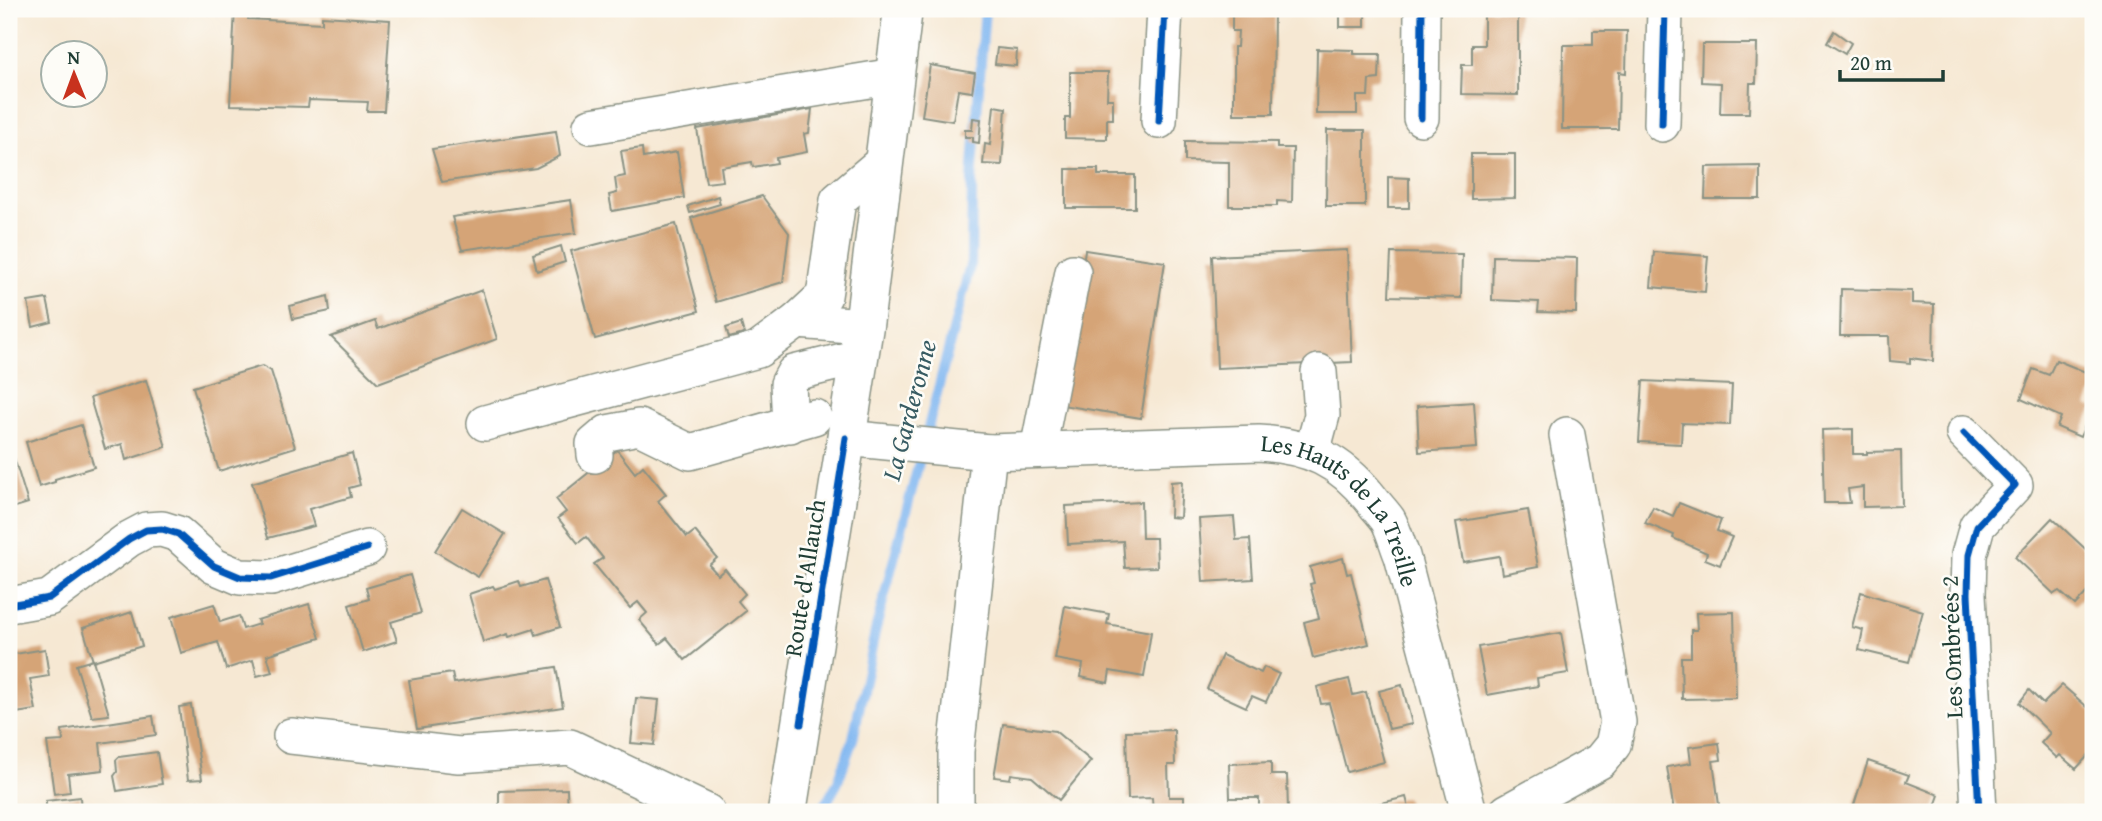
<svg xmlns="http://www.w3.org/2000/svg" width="2102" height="821" font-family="'Gentium Book Plus',serif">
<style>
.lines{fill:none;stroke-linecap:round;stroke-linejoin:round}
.stream{stroke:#82b8f1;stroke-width:10}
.building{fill:#d5a477}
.minor-casing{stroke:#8a9284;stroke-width:38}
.major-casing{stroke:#8a9284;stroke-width:41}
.minor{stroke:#fff;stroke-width:35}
.major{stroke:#fff;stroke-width:38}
.cycleway-casing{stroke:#fdfcf7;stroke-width:11}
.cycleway{stroke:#0057b8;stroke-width:7}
.labels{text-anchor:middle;stroke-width:5;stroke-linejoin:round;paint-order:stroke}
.street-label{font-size:24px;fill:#1f3d34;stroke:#fdfcf7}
.water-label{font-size:26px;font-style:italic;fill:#385c63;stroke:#fdfcf7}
</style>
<rect width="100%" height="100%" fill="#fdfcf7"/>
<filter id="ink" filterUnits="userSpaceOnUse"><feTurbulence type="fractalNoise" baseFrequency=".0143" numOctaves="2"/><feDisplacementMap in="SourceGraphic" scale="14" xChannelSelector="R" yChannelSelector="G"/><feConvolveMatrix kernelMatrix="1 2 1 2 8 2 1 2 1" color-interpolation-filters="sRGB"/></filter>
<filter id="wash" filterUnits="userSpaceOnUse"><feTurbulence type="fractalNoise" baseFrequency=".00686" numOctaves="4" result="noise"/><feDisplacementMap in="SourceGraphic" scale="28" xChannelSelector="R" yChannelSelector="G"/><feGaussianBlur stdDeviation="1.57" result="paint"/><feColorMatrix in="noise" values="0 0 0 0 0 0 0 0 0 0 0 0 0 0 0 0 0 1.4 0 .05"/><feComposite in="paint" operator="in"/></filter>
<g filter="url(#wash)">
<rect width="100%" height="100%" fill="#f6e8d3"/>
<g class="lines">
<path class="stream" d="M821 812 837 784 853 739 875 632 971 262 972 180 985 9"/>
</g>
<g id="blocks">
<g class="building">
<path d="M235 9H249L248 19 322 23V16L390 20 384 111H367L368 102 309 100 308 107 230 105Z"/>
<path d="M1232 9H1274L1273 114H1234V47H1237L1238 31H1232Z"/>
<rect x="1340" y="9" width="25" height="18"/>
<path d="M1484 9H1518V95L1461 94 1462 65H1472V45H1484Z"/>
<path d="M1593 31H1627L1626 73 1619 72 1618 129H1562L1563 45H1593Z"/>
<path d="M1834 31 1851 43 1845 54 1827 43Z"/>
<path d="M1702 44H1757L1756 83H1750L1749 113H1720L1721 83 1701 82Z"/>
<path d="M997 48 1017 50 1016 66 995 64Z"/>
<path d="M1317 49 1354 50V54H1380L1379 79 1369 80 1368 96H1357V114H1316Z"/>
<path d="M930 65 975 73 972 92 958 90 953 121 922 116Z"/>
<path d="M1070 72H1108L1107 99H1113V119H1107V139L1065 138V118H1070Z"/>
<path d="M994 106 1006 108 1002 165 983 164 985 144 990 145Z"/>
<path d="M812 109 809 133 804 134 807 152 776 158 777 163 753 167 752 162 721 167 723 181 706 183 697 129Z"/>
<path d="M973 118 981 119 979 143 973 142V137H965V130H972Z"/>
<path d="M1327 130H1365V206H1326Z"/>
<path d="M556 131 560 156 536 168 442 182 432 149Z"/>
<path d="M1185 141 1277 142V148H1293L1292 202 1277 201V206H1229V162L1185 161Z"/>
<path d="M642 148 643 158 677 152 684 198 612 211 609 195 617 193 615 178 625 176 621 151Z"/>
<path d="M1471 154H1515V198L1471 199Z"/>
<path d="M1760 166V199H1705L1706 167Z"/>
<path d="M1066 169H1098V175H1135V208H1066Z"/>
<path d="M1388 177 1409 178V208H1388Z"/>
<path d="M718 196 720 204 690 213 688 206Z"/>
<path d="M762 196 789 233 783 282 716 302 691 218Z"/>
<path d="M571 200 576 233 462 250 452 217Z"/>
<path d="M676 224 699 311 595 339 571 251Z"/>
<path d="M561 246 565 262 537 271 533 255Z"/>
<path d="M1085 250 1165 262 1141 418 1062 405Z"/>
<path d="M1347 250 1352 362 1217 368 1212 256Z"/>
<path d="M1654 252 1708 256 1705 292 1651 287Z"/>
<path d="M1391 253 1462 254 1461 298 1389 296Z"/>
<path d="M1493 256 1577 258 1576 313 1538 312 1539 302 1492 300Z"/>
<path d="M1841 289 1912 291V303L1934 304 1933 361 1910 358V363L1890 361 1889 336H1840Z"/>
<path d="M482 290 497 339 378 383 331 337 375 321 378 329Z"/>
<path d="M328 296 330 311 293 319 290 306Z"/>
<path d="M47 299 52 322 33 327 28 302Z"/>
<path d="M741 323 744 334 729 338 726 328Z"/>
<path d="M2056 360 2093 375V390L2087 406 2093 408 2080 437 2057 427 2061 417 2021 399 2033 369 2049 375Z"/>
<path d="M262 366 271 371 295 447 219 471 193 387Z"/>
<path d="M146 380 166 447 126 460 122 444 105 449 90 398Z"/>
<path d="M1643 381 1732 385 1730 425 1682 423 1681 444 1639 442Z"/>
<path d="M1474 402 1477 448 1419 452 1417 406Z"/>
<path d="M81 425 94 467 55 479V482L39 487 26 442Z"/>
<path d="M1853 429V454H1867V452L1901 451 1902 506 1863 507V487L1848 489 1850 503H1824L1822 430Z"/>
<path d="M11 448 28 503 9 509V449Z"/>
<path d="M617 450 635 473 643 466 666 494 658 501 687 537 695 531 717 558 709 565 718 575 725 569 745 594 738 601 746 611 685 660 667 638 659 644 639 620 647 613 638 602 630 608 594 564 603 558 586 537 578 543 558 518 566 512 556 499Z"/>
<path d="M352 453 360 485 349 488 351 497 309 509 314 526 268 538 252 483Z"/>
<path d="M1182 481 1180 518 1170 517 1171 482Z"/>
<path d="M1141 502 1142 538H1156L1157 567 1125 568 1123 541 1068 544 1066 506Z"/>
<path d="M1679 503 1721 520 1717 531 1732 537 1720 565 1705 559 1707 553 1673 538 1674 535 1645 523 1653 507 1673 516Z"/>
<path d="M462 508 505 534 478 577 435 551Z"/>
<path d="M1528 510 1538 567 1502 574 1499 556 1463 562 1456 522Z"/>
<path d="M1234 517 1236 540 1250 539 1253 579 1203 582 1199 519Z"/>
<path d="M2052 518 2093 556V586L2075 605 2059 591 2054 594 2015 557Z"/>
<path d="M1343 558 1347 574 1351 573 1369 644 1313 658 1304 622 1319 618 1310 584 1314 583 1310 567Z"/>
<path d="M410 575 421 613 391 622 397 641 363 652 349 605 369 599 366 588Z"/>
<path d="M545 580 560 627 536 635 534 629 509 637 508 634 483 642 469 594 493 586 495 589 519 581 521 587Z"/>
<path d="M1861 592 1923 611 1909 662 1859 650 1863 630 1852 627Z"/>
<path d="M214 604 220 622 239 616 243 629 259 624 257 620 309 604 320 638 267 655 272 672 257 676 253 660 226 669 218 642 181 653 171 617Z"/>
<path d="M1065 606 1109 614 1107 624 1151 632 1144 677 1110 671 1108 683 1081 677 1083 664 1055 659Z"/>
<path d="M132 612 142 646 93 661 83 628Z"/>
<path d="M1734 612 1736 698 1682 699 1681 657H1691V630H1697L1696 613Z"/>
<path d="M1561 633 1568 673 1537 678 1538 686 1487 695 1478 647Z"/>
<path d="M45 649 49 676 30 679 36 710 9 714V655Z"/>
<path d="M1222 655 1261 673 1264 667 1279 674 1266 702 1252 696 1246 707 1207 689Z"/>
<path d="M93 660 109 715 92 717 76 665Z"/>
<path d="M556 667 563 707 417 729 409 680 452 673 454 683Z"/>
<path d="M1349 679 1353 695 1366 692 1384 762 1347 772 1329 703 1321 704 1317 687Z"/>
<path d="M1402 685 1412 724 1389 729 1379 691Z"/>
<path d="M2062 685 2093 712V750L2076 769 2060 755 2057 758 2041 743 2050 733 2019 703 2029 690 2043 704Z"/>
<path d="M636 698 659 700 654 745 631 743Z"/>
<path d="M191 705 202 779 188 780 179 707Z"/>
<path d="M153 716 156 735 100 743 103 770 68 774 70 792 54 794 47 742 63 741 62 730Z"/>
<path d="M1003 724 1055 731 1091 761 1059 800 1032 777 1011 774 1010 779 994 777Z"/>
<path d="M1174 730 1175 765H1168L1169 797H1184V812H1153L1152 798 1128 799 1126 731Z"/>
<path d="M1719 743 1721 760 1713 761 1720 812H1674L1667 767 1691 763 1689 747Z"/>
<path d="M157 752 162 784 117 791 114 776 117 772 116 760 119 757Z"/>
<path d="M1868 761 1909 775 1906 782 1939 795 1933 812H1874L1854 805Z"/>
<path d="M1271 762V775H1287L1288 812H1272V807L1259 808V798H1230L1229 764Z"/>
<path d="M567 789 568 812H499V791Z"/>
<path d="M80 797 81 812H46V801Z"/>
<path d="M1406 797 1410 812H1350L1349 811Z"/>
</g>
</g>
</g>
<g filter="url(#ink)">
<use href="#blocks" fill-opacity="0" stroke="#8a9284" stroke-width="2"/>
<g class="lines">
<defs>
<g id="minor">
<path d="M1421 118 1422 9"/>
<path d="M1159 121 1165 9"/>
<path d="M1662 124 1665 9"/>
<path d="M591 126 894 76"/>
<path d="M797 321 824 296 838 200 884 161"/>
<path d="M485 423 758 350 797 321 864 326"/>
<path d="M790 425 788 384 794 373 859 357"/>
<path d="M1964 433 2015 485 1977 526 1969 555 1968 594 1979 812"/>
<path id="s1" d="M846 438 989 452 1259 443C1309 446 1340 460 1371 499 1376 506 1383 513 1388 520 1394 531 1397 544 1402 556L1469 812"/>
<path d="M1038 450 1073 272"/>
<path d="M1312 452 1322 415 1319 372"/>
<path d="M595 455 594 444 607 433 639 427 690 452 814 417"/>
<path d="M9 605 49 598 129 539 146 530 162 529 178 534 214 566 240 577 271 578 367 548"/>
<path d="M291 736 459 755 570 747 707 812"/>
<path d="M956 812V751L989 452"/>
<path d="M1507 812 1600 761 1613 745 1618 722 1567 435"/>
</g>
<path id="major" d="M787 812 864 326 903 9"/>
</defs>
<use href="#minor" class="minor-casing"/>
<use href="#major" class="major-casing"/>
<use href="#minor" class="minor"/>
<use href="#major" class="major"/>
<defs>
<g id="cycleway">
<path d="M1421 118 1422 9"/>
<path d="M1159 121 1165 9"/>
<path d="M1662 124 1665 9"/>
<path d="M1964 433 2015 485 1977 526 1969 555 1968 594 1979 812"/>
<path d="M9 605 49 598 129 539 146 530 162 529 178 534 214 566 240 577 271 578 367 548"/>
<path d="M801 724 846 438"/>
</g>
</defs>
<use href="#cycleway" class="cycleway-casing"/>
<use href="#cycleway" class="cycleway"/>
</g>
</g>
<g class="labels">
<g class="street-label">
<text dy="8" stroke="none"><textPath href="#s1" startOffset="528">Les Hauts de La Treille</textPath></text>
<text transform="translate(805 578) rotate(-81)" y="8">Route d'Allauch</text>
<text transform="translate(1952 647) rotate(-92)" y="8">Les Ombrées 2</text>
</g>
<g class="water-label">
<text transform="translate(909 410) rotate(-75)" y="9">La Garderonne</text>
</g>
</g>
<rect width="2102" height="821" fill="none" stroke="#fdfcf7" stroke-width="35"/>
<g transform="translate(74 74) rotate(359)"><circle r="33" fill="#fdfcf7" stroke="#a4b0a9" stroke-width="2"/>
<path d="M0-5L12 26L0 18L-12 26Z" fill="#c8321e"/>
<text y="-10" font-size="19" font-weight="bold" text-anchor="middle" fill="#1f3d34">N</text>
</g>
<path d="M1840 70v10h103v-10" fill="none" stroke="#1f3d34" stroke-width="3.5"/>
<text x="1850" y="70" font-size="21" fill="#1f3d34" stroke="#fdfcf7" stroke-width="5" paint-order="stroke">20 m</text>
</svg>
